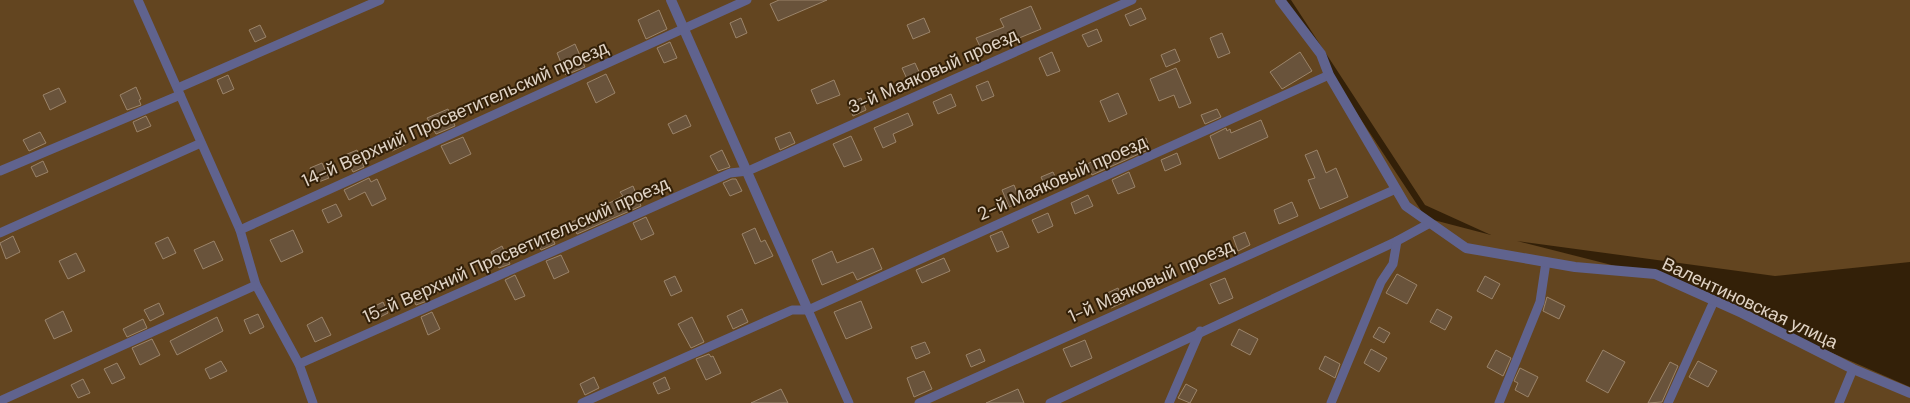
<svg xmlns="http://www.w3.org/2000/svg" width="1910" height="403" font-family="'DM Sans',sans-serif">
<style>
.green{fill:#634520}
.building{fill:#69533b;stroke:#9b846a}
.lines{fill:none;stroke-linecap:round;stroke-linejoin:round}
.service{stroke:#60638e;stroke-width:9}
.minor{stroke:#60638e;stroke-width:10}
.labels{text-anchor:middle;stroke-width:4;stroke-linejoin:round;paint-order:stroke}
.street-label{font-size:18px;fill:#e1d4c6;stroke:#332008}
</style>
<rect width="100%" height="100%" fill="#332008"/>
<path class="green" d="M0 0H1282L1426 218 1491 235 1425 205 1291 0H1910V262L1775 276 1517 241 1659 277 1910 387V403H0Z"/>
<g class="building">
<path d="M779 0H827L778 21 770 4Z"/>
<path d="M1031 6 1041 29 983 53 976 38 1004 27 1000 19Z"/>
<path d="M1141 8 1146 19 1130 26 1125 15Z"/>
<path d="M659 10 667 29 646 39 638 20Z"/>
<path d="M741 18 747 33 736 38 730 23Z"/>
<path d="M924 18 930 32 913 39 907 25Z"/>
<path d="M260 25 266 37 255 42 249 30Z"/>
<path d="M1097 29 1102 41 1088 47 1082 35Z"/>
<path d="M1222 33 1230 53 1218 58 1210 38Z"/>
<path d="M670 42 677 58 664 63 657 48Z"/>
<path d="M575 44 585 67 566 75 557 53Z"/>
<path d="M1175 49 1180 61 1166 67 1161 55Z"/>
<path d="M1052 52 1060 71 1047 76 1039 58Z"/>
<path d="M1300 52 1312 71 1282 89 1270 72Z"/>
<path d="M915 63 920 74 907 79 902 68Z"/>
<path d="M1176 68 1191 103 1179 108 1174 95 1159 101 1150 79Z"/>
<path d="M606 74 615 93 596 103 587 83Z"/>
<path d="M228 75 234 89 223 94 217 80Z"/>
<path d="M834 80 840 95 817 104 811 90Z"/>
<path d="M988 81 994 96 982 101 976 86Z"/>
<path d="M136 87 141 99 139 100 141 105 127 110 120 95Z"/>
<path d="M59 88 66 102 50 110 43 95Z"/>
<path d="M1118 93 1127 114 1109 122 1100 101Z"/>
<path d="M951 94 956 106 938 114 933 102Z"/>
<path d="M861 98 866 110 853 116 848 104Z"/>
<path d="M448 109 455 126 436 134 427 118Z"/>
<path d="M1217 109 1221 117 1205 124 1201 115Z"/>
<path d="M908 113 913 125 893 134 896 142 883 148 874 128Z"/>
<path d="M686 115 691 126 673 134 668 124Z"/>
<path d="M146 116 151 126 137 132 133 122Z"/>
<path d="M1261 120 1268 137 1219 159 1210 136 1226 128 1227 131 1230 129 1231 133Z"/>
<path d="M40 132 46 143 29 151 23 140Z"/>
<path d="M790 132 795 143 780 150 775 138Z"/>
<path d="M400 133 405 145 392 151 387 139Z"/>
<path d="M851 136 862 160 844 167 833 144Z"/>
<path d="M463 137 471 154 450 164 441 146Z"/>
<path d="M1146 138 1150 149 1092 175 1087 164Z"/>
<path d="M357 150 364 167 353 172 345 155Z"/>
<path d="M722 150 730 167 718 171 710 156Z"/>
<path d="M1317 150 1326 173 1336 168 1348 197 1320 209 1308 180 1315 178 1305 155Z"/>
<path d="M1177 153 1181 164 1165 171 1161 160Z"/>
<path d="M43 161 48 172 36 177 31 167Z"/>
<path d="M322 163 329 178 316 183 310 168Z"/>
<path d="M1053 172 1059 185 1047 190 1041 177Z"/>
<path d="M1129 172 1135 187 1118 194 1112 180Z"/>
<path d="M369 178 371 182 377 179 386 199 372 206 365 192 349 200 344 190Z"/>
<path d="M732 179H736L742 191 730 196 723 183Z"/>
<path d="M1014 185 1021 202 1009 207 1002 190Z"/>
<path d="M633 186 641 206 577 234 572 222 623 196 620 192Z"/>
<path d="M1088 195 1093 206 1075 214 1071 203Z"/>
<path d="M1292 202 1298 216 1279 224 1274 210Z"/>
<path d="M336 204 342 216 328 223 322 210Z"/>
<path d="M1048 213 1053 226 1038 233 1032 220Z"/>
<path d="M646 217 654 234 641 240 633 223Z"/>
<path d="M755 228 761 242 765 240 773 256 755 264 742 234Z"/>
<path d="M293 230 303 252 281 262 270 240Z"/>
<path d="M1002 231 1009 247 997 252 990 236Z"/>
<path d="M1245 232 1250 245 1238 251 1233 237Z"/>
<path d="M550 233 555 244 541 250 536 240Z"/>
<path d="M13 236 20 252 6 259 0 243Z"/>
<path d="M168 237 176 253 163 259 155 243Z"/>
<path d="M214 241 223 260 203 269 194 250Z"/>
<path d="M502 246 510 264 499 268 491 252Z"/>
<path d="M873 248 882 269 857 280 853 272 822 285 812 260 832 251 837 263Z"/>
<path d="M76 253 85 271 68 279 59 261Z"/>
<path d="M561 255 569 272 554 279 546 261Z"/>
<path d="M944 258 950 271 922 283 916 270Z"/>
<path d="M1397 274 1417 285 1407 304 1386 293Z"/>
<path d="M515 275 525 296 515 300 505 280Z"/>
<path d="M675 276 682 291 671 296 664 281Z"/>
<path d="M1485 276 1500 284 1492 299 1477 291Z"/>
<path d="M1225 278 1233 298 1219 304 1210 284Z"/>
<path d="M421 288 427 301 416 305 410 293Z"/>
<path d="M1118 288 1124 302 1111 308 1105 294Z"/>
<path d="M1547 297 1565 306 1559 319 1543 311Z"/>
<path d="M861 301 872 328 846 339 834 312Z"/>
<path d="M383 302 388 313 374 320 369 309Z"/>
<path d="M159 303 164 314 150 321 144 310Z"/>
<path d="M742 309 748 322 733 329 727 316Z"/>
<path d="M1437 309 1452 317 1445 330 1430 322Z"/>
<path d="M63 311 72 331 54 339 45 320Z"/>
<path d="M432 312 440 329 428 335 421 317Z"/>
<path d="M258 314 264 327 250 334 244 320Z"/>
<path d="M217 317 223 331 177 355 170 341Z"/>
<path d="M322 317 331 335 315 342 307 325Z"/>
<path d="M692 317 704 342 691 348 678 324Z"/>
<path d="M143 319 147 328 127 337 123 329Z"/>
<path d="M1379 327 1390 333 1384 343 1373 337Z"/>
<path d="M1239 329 1258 339 1250 355 1231 345Z"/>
<path d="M152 339 160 355 140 365 132 348Z"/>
<path d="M1085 340 1092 358 1071 367 1063 349Z"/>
<path d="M925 342 930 353 916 359 911 347Z"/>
<path d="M980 349 985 361 971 367 966 355Z"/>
<path d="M1371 349 1387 358 1379 372 1364 363Z"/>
<path d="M1496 350 1511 358 1503 376 1487 367Z"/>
<path d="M1603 350 1625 362 1608 393 1586 381Z"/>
<path d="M709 354 711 357 713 356 721 373 706 380 696 359Z"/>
<path d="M1325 356 1340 364 1335 378 1319 369Z"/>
<path d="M221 361 227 371 210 379 205 369Z"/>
<path d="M1698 361 1717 371 1708 387 1689 377Z"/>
<path d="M1670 362 1678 366 1662 402 1648 403Z"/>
<path d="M117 363 125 378 112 384 104 369Z"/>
<path d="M1520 368 1538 377 1528 397 1515 390 1518 383 1514 381Z"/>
<path d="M924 371 932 389 914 397 907 378Z"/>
<path d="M594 377 599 388 585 395 580 384Z"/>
<path d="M665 377 670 389 658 394 653 383Z"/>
<path d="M83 379 90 393 78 398 71 385Z"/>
<path d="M1186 384 1197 390 1190 403 1178 398Z"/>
<path d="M781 389 788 403H751Z"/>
<path d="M1018 389 1024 403H986Z"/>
</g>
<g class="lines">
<g class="service">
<path d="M138 0 240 230 256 285 299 364 313 403"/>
<path d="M178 88 380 0"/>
<path d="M0 171 180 95"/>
<path d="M240 230 747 0"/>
<path d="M0 233 201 143"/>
<path d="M808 310 849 403"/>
<path d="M299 364 730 173 748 171 1132 0"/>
<path d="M0 401 256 285"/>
<path d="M582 403 792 310H808L1329 75"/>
<path d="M919 403 1396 189"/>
<path d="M1050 403 1397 241"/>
<path d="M1169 403 1200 331"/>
<path d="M1331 403 1381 282 1393 264 1397 241 1430 223"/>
<path d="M1499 403 1540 302 1546 262"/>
<path d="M1668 403 1714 301"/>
<path d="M1839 403 1853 369"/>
</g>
<g class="minor">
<path d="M671 0 808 310"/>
<path d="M1280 0 1321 54 1329 75 1406 206 1466 248 1575 267 1655 274 1742 313 1853 369 1910 393"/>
</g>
</g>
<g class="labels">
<g class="street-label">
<text transform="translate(933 71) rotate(-24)" y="6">3-й Маяковый проезд</text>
<text transform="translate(455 114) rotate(-24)" y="6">14-й Верхний Просветительский проезд</text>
<text transform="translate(1062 178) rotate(-24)" y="6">2-й Маяковый проезд</text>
<text transform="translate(516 250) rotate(-24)" y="6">15-й Верхний Просветительский проезд</text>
<text transform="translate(1151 281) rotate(-24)" y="6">1-й Маяковый проезд</text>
<text transform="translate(1750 303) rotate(25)" y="6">Валентиновская улица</text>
</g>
</g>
</svg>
